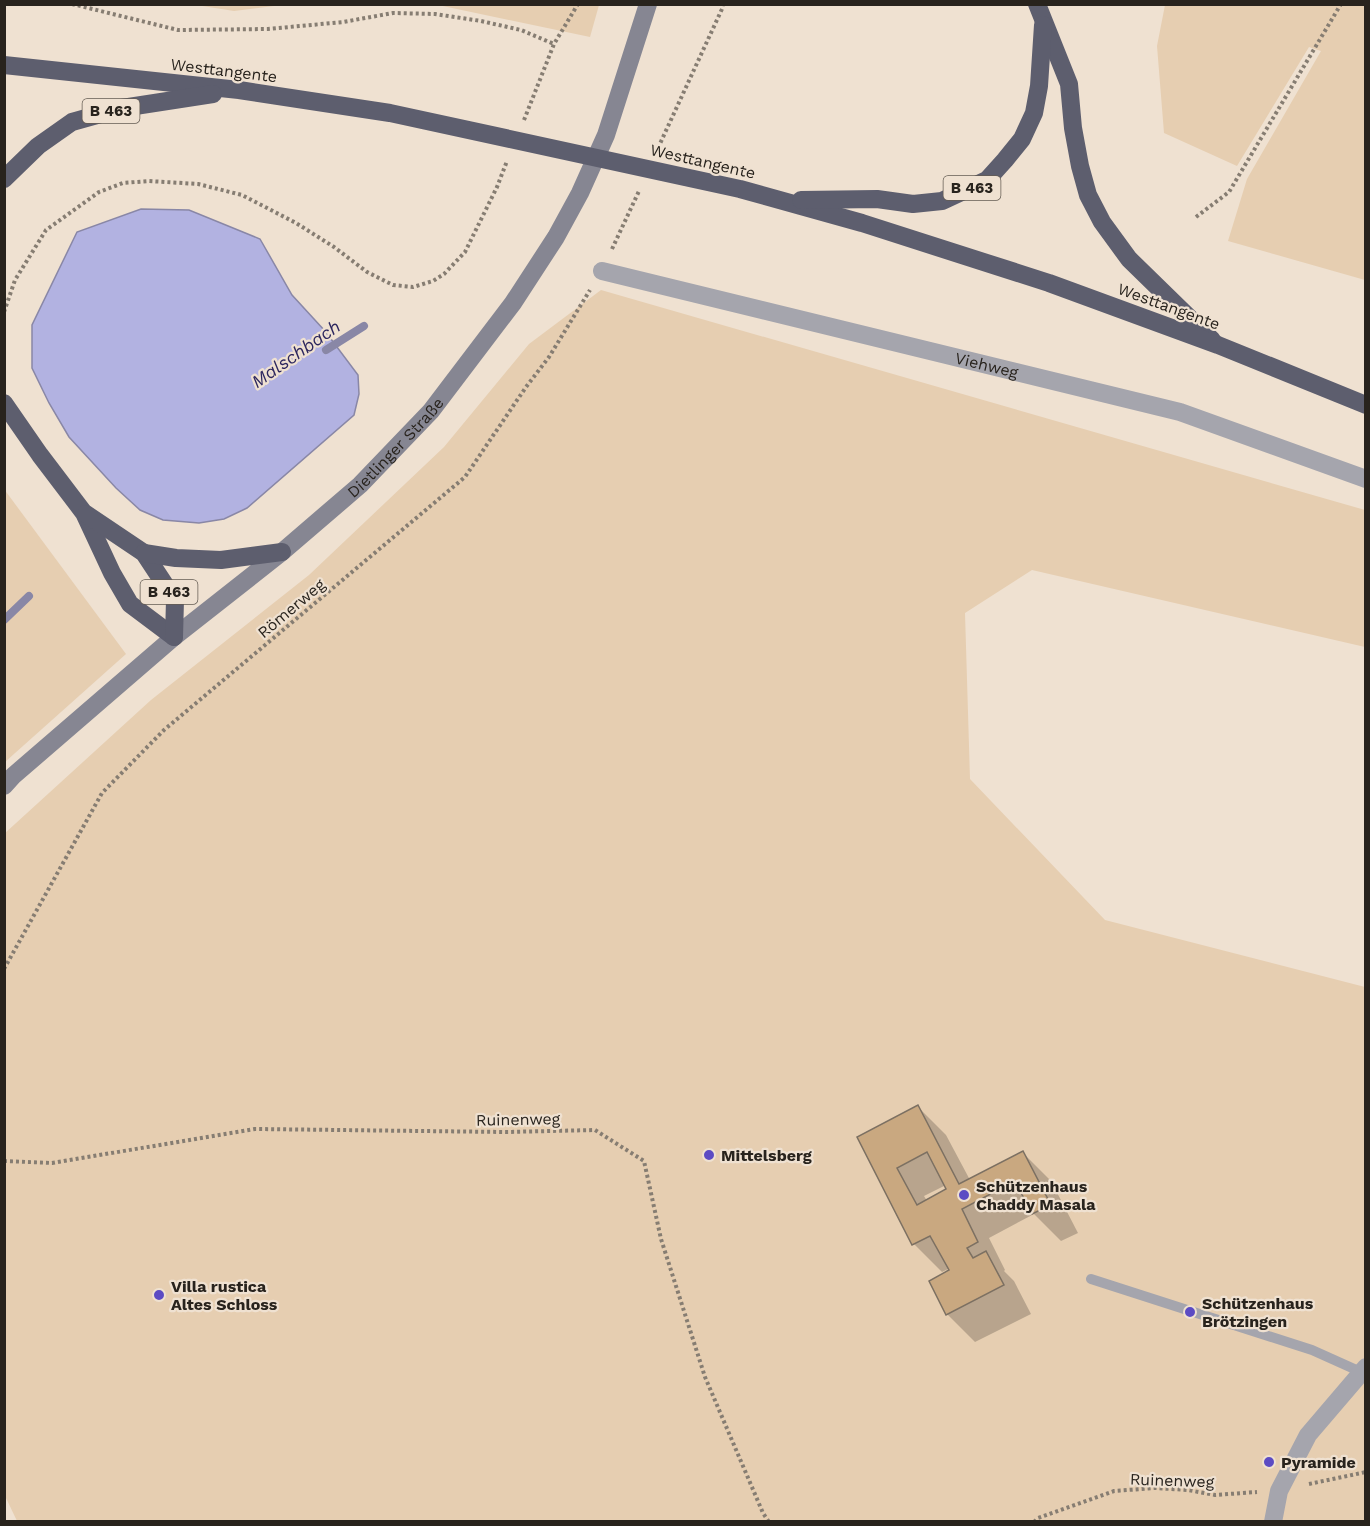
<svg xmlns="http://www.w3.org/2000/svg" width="1370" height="1526" font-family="'Work Sans',sans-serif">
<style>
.green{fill:#e6ceb1}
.water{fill:#b2b2e1;stroke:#8987a6;stroke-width:1.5}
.shadow{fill:#0003;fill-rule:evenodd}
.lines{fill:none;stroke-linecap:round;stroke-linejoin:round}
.stream{stroke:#8987a6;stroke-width:8}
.building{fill:#c9a880;stroke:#7c7062;stroke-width:1.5;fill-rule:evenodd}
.path{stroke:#867d72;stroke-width:4;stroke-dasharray:3 3;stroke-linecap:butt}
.lane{stroke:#a5a5ad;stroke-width:10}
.street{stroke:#a5a5ad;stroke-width:18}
.secondary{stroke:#868692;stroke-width:18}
.highway{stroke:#5d5e6e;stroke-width:18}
.poi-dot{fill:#5c4bc3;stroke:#efe1d1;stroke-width:2}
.labels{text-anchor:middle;stroke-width:4.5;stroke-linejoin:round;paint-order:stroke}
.shield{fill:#efe1d1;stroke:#645c53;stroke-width:1.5}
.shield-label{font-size:15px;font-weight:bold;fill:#28231d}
.street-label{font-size:16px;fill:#28231d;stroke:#efe1d1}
.poi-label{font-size:16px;font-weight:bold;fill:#28231d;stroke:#efe1d1;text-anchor:start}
.water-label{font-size:18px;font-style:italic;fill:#2d275f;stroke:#efe1d1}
</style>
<rect width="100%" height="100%" fill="#efe1d1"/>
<g class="green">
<path d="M196 5V4L282 5 234 11Z"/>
<path d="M438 5 599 4V5L590 37Z"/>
<path d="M1165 5H1365V280L1228 241 1247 179 1321 51 1309 47 1237 166 1164 133 1157 46Z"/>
<path d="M601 290 1365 510V647L1032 570 965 613 970 779 1105 920 1365 987V1521H17L6 1498H4V834L151 700 309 575 444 447 529 344Z"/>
<path d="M4 489 126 654 5 762H4Z"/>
</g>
<path class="water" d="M141 209 189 210 260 239 292 295 325 331 358 375 359 394 354 415 247 508 224 519 199 523 163 520 140 510 116 488 69 437 49 403 32 368V325L77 232Z"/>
<path class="shadow" d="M918 1107 946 1135 970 1180 1023 1153 1051 1181 1078 1233 1061 1241 1034 1214 989 1238 1005 1270 1004 1271 1014 1281 1031 1314 975 1342 947 1314 931 1282 951 1271 950 1268 942 1272 914 1244 859 1137ZM946 1185 948 1190 927 1201 924 1196Z"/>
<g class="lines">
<g class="stream">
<path d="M326 350 364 326"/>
<path d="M4 620 29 596"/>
</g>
</g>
<path class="building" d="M918 1105 959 1184 1023 1151 1051 1205 1032 1214 1015 1181 962 1209 978 1242 967 1248 973 1258 986 1251 1004 1285 946 1315 929 1281 949 1270 930 1236 912 1245 857 1137ZM927 1152 946 1189 917 1205 897 1168Z"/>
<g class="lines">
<g class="path">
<path d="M72 4 178 30 268 29 343 22 393 13 435 14 481 21 521 30 554 44"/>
<path d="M524 120 554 44 578 4"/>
<path d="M658 148 722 9 723 4"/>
<path d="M1196 217 1229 192 1341 4"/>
<path d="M612 249 639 191"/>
<path d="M4 312 15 280 46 230 99 192 123 183 149 181 198 184 242 195 296 223 334 247 367 272 393 285 413 287 433 281 444 274 465 252 497 187 507 161"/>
<path d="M4 969 102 793 164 730 465 477 526 387 549 357 590 290"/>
<path d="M4 1161 52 1163 255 1129 506 1132 595 1130 644 1161 661 1239 705 1377 763 1513 769 1522"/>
<path d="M1309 1484 1366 1472"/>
<path d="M1034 1522 1038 1518 1114 1491 1155 1488 1188 1490 1215 1495 1257 1492"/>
</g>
<path class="lane" d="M1091 1279 1312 1350 1361 1372"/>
<g class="street">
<path id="s1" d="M602 271 1180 412 1366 479"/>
<path d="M1273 1522 1279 1491 1308 1435 1366 1367"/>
</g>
<path class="secondary" id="s2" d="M4 786 13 776 174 637 282 552 360 485 431 411 513 303 556 237 580 193 606 135 648 4"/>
<g class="highway">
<path d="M1037 4 1069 84 1073 128 1080 166 1088 195 1102 222 1129 259 1212 340"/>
<path d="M4 65 239 90 390 113 740 189 862 223 1049 283 1218 345 1366 405"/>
<path d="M4 179 38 146 72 122 122 108 213 94"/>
<path d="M801 200 877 199 913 204 942 201 987 180 1005 160 1022 139 1034 113 1039 86 1043 25"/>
<path d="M4 403 40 455 84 513 112 573 130 604 174 637"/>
<path d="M86 514 144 553 175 600 174 637"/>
<path d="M144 553 176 558 221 560 282 552"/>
</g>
</g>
<g class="poi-dot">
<circle cx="709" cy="1155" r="6"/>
<circle cx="964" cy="1195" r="6"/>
<circle cx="159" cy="1295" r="6"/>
<circle cx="1190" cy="1312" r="6"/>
<circle cx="1269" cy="1462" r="6"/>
</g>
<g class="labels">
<g class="shield">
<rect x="82.5" y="99" width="57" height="24" rx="4.5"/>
<rect x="943.5" y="176" width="57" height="24" rx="4.5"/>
<rect x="140.5" y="580" width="57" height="24" rx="4.5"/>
</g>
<g class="shield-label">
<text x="111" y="116">B 463</text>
<text x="972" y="193">B 463</text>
<text x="169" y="597">B 463</text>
</g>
<g class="street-label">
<text transform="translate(224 70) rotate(7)" y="6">Westtangente</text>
<text transform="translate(703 161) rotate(13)" y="6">Westtangente</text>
<text transform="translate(1169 306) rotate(20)" y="6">Westtangente</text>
<text dy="6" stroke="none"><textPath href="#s1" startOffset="396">Viehweg</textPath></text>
<text dy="6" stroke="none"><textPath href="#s2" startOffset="518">Dietlinger Straße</textPath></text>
<text transform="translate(291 608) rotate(-40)" y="6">Römerweg</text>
<text transform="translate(518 1119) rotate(-1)" y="6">Ruinenweg</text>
<text transform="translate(1172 1480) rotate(2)" y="6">Ruinenweg</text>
</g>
<g class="poi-label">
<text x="721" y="1161">Mittelsberg</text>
<text x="976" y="1192">Schützenhaus<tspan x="976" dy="18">Chaddy Masala</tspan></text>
<text x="171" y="1292">Villa rustica<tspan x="171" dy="18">Altes Schloss</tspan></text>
<text x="1202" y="1309">Schützenhaus<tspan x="1202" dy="18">Brötzingen</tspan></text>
<text x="1281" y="1468">Pyramide</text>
</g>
<g class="water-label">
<text transform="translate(296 354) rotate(-35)" y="6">Malschbach</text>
</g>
</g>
<rect width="1370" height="1526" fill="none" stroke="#28231d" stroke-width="12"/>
</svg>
